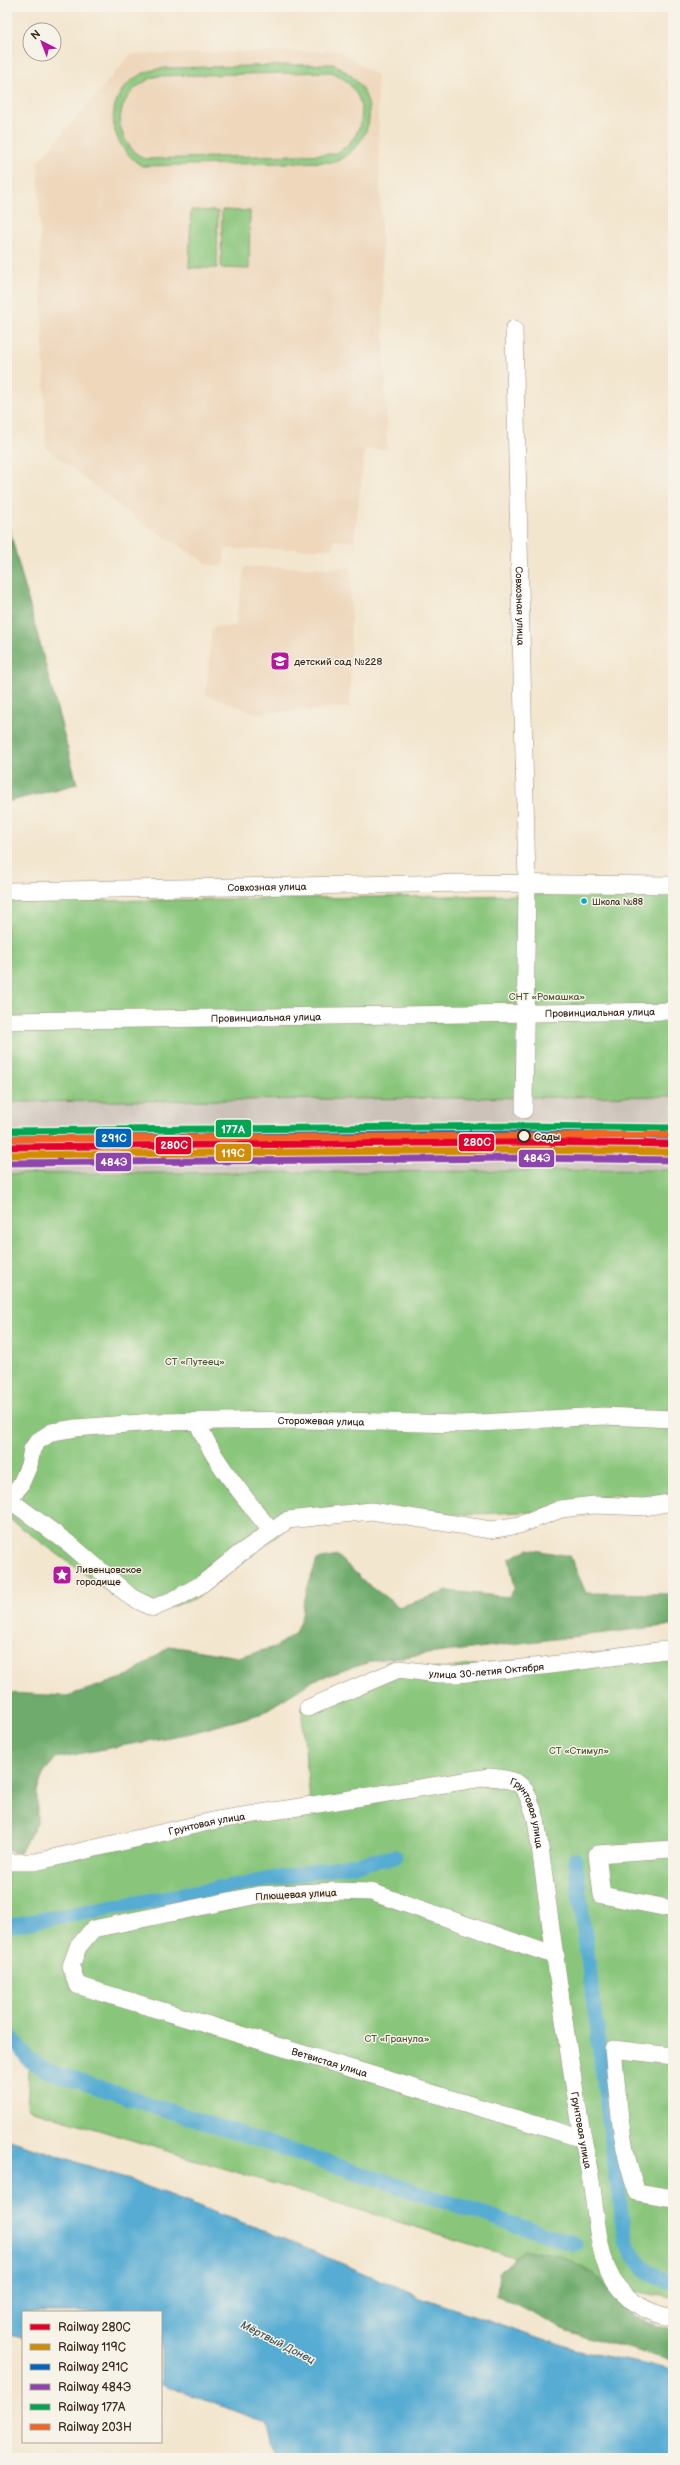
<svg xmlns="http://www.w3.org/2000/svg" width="680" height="2465" font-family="'Balsamiq Sans',sans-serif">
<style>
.built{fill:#eed7bb}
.industrial{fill:#ccc2b9}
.green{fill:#89c67c;stroke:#62784d;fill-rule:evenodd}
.forest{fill:#6eab6c;stroke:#546a45}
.water{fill:#57acd3;stroke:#496b78}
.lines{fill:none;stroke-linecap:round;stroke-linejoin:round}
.canal{stroke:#57acd3;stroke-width:15}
.minor-casing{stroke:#978876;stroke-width:18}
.minor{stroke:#fff;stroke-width:17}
.rail-1-casing{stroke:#f7f3e8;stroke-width:10}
.rail-2-casing{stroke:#f7f3e8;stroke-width:10}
.rail-3-casing{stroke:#f7f3e8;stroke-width:10}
.rail-4-casing{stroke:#f7f3e8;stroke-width:10}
.rail-5-casing{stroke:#f7f3e8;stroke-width:10}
.rail-6-casing{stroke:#f7f3e8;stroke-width:10}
.rail-1{stroke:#e4002b;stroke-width:7}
.rail-2{stroke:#d18d06;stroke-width:7}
.rail-3{stroke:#0065bd;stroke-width:7}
.rail-4{stroke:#8e44ad;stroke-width:7}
.rail-5{stroke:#00a651;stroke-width:7}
.rail-6{stroke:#f26522;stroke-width:7}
.bus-dot{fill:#00a9ce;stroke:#f7f3e8;stroke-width:1.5}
.stop-dot{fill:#f7f3e8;stroke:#3b2a1e;stroke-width:2}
.labels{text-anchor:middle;stroke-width:3;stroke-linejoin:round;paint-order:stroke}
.bus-label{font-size:9px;fill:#3b2a1e;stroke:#f7f3e8;text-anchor:start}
.street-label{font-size:10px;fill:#3b2a1e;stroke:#f7f3e8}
.poi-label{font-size:10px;fill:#3b2a1e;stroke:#f7f3e8;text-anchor:start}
.park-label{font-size:10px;fill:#52593a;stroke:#f7f3e8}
.stop-label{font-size:10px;font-weight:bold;fill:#3b2a1e;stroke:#f7f3e8;text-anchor:start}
.water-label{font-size:11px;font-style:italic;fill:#45585d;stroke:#f7f3e8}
.line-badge{stroke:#f7f3e8;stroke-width:1.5}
.badge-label{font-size:11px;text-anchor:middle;font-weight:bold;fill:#fff}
</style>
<rect width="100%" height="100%" fill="#f7f3e8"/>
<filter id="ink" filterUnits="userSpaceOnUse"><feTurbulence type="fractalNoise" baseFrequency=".025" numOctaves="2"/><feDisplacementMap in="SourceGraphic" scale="8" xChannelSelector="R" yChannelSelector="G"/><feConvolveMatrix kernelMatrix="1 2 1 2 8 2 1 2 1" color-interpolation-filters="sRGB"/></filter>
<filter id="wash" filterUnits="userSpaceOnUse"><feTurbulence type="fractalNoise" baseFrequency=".012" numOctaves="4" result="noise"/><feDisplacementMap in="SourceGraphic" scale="16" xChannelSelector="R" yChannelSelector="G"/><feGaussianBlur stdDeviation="0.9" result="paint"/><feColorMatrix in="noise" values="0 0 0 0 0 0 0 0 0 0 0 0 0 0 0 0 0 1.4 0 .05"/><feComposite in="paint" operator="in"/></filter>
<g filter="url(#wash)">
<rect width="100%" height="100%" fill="#f3e6cf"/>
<g class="built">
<path d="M340 51 377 76 387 449H365L354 541 334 540 333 549H225L223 566 210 565 138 520 46 448 38 162 131 54Z"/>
<path d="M245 567 351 568 350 707 259 714 206 695 212 627 235 626Z"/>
</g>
<path class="industrial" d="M673 1090V1172L7 1178V1094Z"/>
<g class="green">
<path d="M333 64C380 86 382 139 335 162L142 166C94 135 109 71 167 68ZM332 72C370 90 372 135 334 154L144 159C106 135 116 89 158 76Z"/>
<path d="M191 210 218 211 217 268H189Z"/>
<path d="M222 210 250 211 249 269 221 268Z"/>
<path d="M673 893V1096L7 1102V902Z"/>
<path d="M673 1170V1492L667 1500 613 1495 532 1512 299 1519 196 1598 154 1613 128 1606 7 1517V1174Z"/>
<path d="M673 1645V2298L611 2287 27 2108 30 2053 7 2018V1855L16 1858 310 1800 301 1707 395 1673Z"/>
</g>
<g class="forest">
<path d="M7 520 77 784 7 802Z"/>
<path d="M528 1549 570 1556 586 1593 673 1594V1625L376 1660 314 1680 260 1714 191 1733 56 1758 44 1772 37 1791V1823L19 1854 7 1850V1693L67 1696 129 1676 170 1646 238 1657 275 1647 295 1633 302 1615 304 1598 317 1560 338 1556 365 1582 399 1607 448 1591 509 1597 515 1588 509 1559Z"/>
<path d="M523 2249 561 2257 593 2273 636 2318 673 2330V2361L567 2331 497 2295 499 2272Z"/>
</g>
<path class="water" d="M7 2139 116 2175 265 2231 423 2298 575 2350 673 2370V2458H277L267 2423 161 2384V2312H23V2338L7 2334Z"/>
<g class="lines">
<g class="canal">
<path d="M575 1860 625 2242C636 2262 649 2278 673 2283"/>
<path d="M7 1926 395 1857"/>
<path d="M7 2031 28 2059 48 2071 575 2244"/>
</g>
</g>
</g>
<g filter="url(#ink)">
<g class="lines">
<defs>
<g id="minor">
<path id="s1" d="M514 329 527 884 524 1110"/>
<path id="s2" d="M7 891 470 883 673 885"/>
<path id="s3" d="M7 1021 673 1011"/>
<path d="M198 1423C213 1462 245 1497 271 1531"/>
<path id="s4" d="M7 1494H13L20 1486 29 1465 32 1449 38 1441 52 1432 76 1428 153 1422 302 1420 460 1424 603 1416 673 1419"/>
<path d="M7 1498 72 1546 131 1597 153 1608 177 1598 202 1584 239 1554 288 1520 371 1511 491 1530 519 1525 561 1509 594 1505 645 1507 673 1502"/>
<path id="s5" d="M308 1708 399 1669 438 1674H457L543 1666 673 1649"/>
<path d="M673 1849 597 1854 602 1895 673 1909"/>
<path id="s6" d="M7 1862H35L217 1820 489 1777C526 1780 525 1787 536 1819 553 1938 567 2058 590 2175 596 2207 596 2243 609 2273 620 2298 647 2313 673 2318"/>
<path id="s7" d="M556 1956 371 1892 334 1891 258 1895 93 1929 78 1947 71 1966 77 1985 583 2139"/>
<path d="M673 2056 613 2049C618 2097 620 2147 637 2192L673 2198"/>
</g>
</defs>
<use href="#minor" class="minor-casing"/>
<use href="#minor" class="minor"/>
<defs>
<path id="rail-1" d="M7 1147 524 1142 673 1144"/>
<path id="rail-2" d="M7 1155 524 1150 673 1152"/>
<path id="rail-3" d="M7 1139 524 1134 673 1136"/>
<path id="rail-4" d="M7 1163 524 1158 673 1160"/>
<path id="rail-5" d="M7 1131 524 1126 673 1128"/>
<path id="rail-6" d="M7 1139 673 1135"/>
</defs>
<use href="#rail-1" class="rail-1-casing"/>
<use href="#rail-2" class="rail-2-casing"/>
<use href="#rail-3" class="rail-3-casing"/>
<use href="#rail-4" class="rail-4-casing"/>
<use href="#rail-5" class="rail-5-casing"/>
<use href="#rail-6" class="rail-6-casing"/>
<use href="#rail-1" class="rail-1"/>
<use href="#rail-2" class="rail-2"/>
<use href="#rail-3" class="rail-3"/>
<use href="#rail-4" class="rail-4"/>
<use href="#rail-5" class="rail-5"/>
<use href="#rail-6" class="rail-6"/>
</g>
</g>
<defs>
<symbol id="school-square" viewBox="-11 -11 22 22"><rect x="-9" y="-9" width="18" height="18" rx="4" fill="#b5179e" stroke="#f7f3e8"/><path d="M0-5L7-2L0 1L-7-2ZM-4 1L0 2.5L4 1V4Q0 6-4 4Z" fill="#fff"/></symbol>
<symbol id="sight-square" viewBox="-11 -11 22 22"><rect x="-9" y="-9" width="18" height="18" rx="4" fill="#b5179e" stroke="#f7f3e8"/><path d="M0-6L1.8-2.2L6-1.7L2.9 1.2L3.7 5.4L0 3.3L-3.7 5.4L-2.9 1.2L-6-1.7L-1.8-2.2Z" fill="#fff"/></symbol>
</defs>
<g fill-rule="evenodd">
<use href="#school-square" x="269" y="650" width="22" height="22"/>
<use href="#sight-square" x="51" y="1564" width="22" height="22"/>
</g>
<circle class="bus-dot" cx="584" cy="901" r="3.5"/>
<circle class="stop-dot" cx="524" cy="1136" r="6"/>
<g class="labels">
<g class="bus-label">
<text x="592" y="905">Школа №88</text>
</g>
<g class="street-label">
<text dy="4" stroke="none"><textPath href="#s1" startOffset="277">Совхозная улица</textPath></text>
<text dy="4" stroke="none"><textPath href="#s2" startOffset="260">Совхозная улица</textPath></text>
<text dy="4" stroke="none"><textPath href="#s3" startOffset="593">Провинциальная улица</textPath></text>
<text dy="4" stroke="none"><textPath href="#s3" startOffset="259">Провинциальная улица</textPath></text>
<text dy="4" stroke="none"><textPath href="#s4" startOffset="352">Сторожевая улица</textPath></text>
<text dy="4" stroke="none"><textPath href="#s5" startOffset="187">улица 30-летия Октября</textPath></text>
<text dy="4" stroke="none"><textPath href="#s6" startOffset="551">Грунтовая улица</textPath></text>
<text dy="4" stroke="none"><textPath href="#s6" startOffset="204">Грунтовая улица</textPath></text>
<text transform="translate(296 1894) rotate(-3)" y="4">Плющевая улица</text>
<text dy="4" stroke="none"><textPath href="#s7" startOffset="805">Ветвистая улица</textPath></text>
<text dy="4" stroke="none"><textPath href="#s6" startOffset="875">Грунтовая улица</textPath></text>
</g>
<g class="poi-label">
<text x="294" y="665">детский сад №228</text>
<text x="76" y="1573">Ливенцовское<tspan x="76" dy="12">городище</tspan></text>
</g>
<g class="park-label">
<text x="547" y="1000">СНТ «Ромашка»</text>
<text x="195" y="1365">СТ «Путеец»</text>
<text x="579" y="1754">СТ «Стимул»</text>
<text x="397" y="2042">СТ «Гранула»</text>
</g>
<g class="stop-label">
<text x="534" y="1140">Сады</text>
</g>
<g class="water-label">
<text transform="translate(278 2342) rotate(27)" y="4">Мёртвый Донец</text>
</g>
</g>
<g class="line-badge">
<rect x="215" y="1119" width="37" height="19" rx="4" fill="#00a651"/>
<rect x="95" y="1128" width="37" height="20" rx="4" fill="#0065bd"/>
<rect x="458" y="1133" width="37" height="19" rx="4" fill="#e4002b"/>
<rect x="155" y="1136" width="37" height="19" rx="4" fill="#e4002b"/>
<rect x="215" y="1143" width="37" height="19" rx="4" fill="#d18d06"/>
<rect x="518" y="1149" width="37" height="19" rx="4" fill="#8e44ad"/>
<rect x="95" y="1152" width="37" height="20" rx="4" fill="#8e44ad"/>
</g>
<g class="badge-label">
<text x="233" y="1133">177А</text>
<text x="114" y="1142">291С</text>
<text x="477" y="1146">280С</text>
<text x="174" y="1149">280С</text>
<text x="233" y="1157">119С</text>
<text x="537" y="1162">484Э</text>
<text x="114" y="1166">484Э</text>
</g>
<rect width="680" height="2465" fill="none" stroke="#f7f3e8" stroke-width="24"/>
<rect x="22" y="2311" width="140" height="132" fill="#f7f3e8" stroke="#aca397"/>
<rect x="30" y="2324" width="20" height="6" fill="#e4002b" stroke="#aca397"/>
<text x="58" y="2331" font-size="12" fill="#3b2a1e">Railway 280С</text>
<rect x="30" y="2344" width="20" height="6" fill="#d18d06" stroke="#aca397"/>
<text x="58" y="2351" font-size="12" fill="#3b2a1e">Railway 119С</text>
<rect x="30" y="2364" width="20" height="6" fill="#0065bd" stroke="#aca397"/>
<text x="58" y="2371" font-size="12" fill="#3b2a1e">Railway 291С</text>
<rect x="30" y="2384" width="20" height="6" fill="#8e44ad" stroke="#aca397"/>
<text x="58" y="2391" font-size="12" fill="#3b2a1e">Railway 484Э</text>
<rect x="30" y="2404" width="20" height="6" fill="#00a651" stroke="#aca397"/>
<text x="58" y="2411" font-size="12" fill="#3b2a1e">Railway 177А</text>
<rect x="30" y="2424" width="20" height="6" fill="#f26522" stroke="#aca397"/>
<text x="58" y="2431" font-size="12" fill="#3b2a1e">Railway 203Н</text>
<g transform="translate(42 42) rotate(318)"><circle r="19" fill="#f7f3e8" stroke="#aca397"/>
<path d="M0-3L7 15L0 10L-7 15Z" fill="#b5179e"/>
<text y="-6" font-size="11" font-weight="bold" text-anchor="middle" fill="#3b2a1e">N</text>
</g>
</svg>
